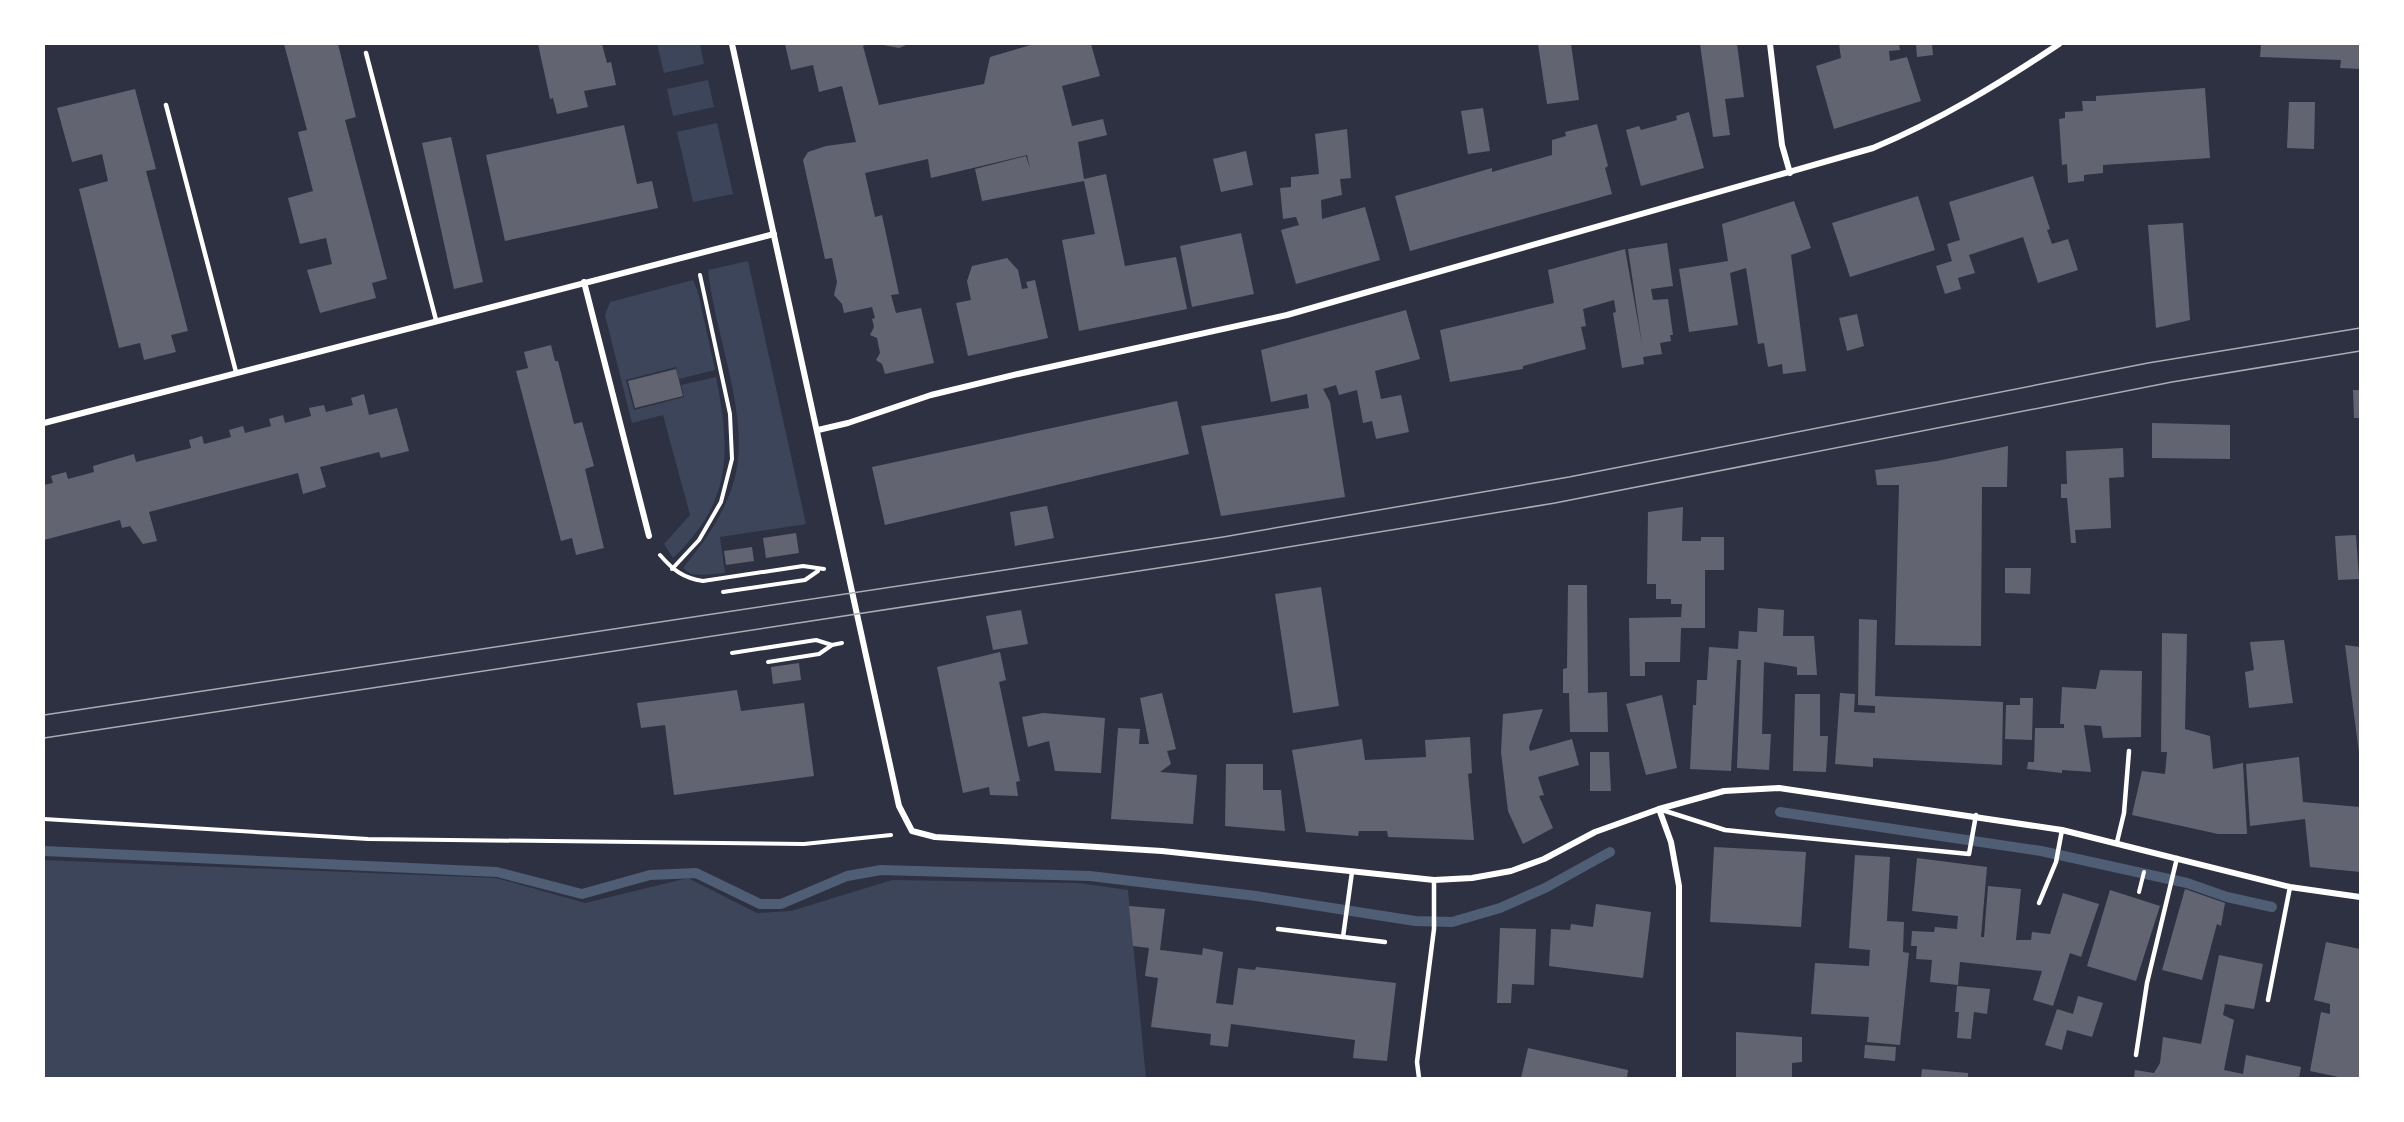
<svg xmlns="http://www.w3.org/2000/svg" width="2404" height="1122" font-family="Barlow,sans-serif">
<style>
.green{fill:#3c4559}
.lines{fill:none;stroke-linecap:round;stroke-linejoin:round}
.stream{stroke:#4f5d75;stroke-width:10}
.building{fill:#626471}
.path{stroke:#fff;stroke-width:4}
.service{stroke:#fff;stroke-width:4.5}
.minor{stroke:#fff;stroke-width:6}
.tram{stroke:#abadb3;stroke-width:1.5}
</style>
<rect width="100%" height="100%" fill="#2d3142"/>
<g class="green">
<path d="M657 44H700L704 64 664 73Z"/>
<path d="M708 80 714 107 673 116 667 89Z"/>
<path d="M717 123 733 194 693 202 677 132Z"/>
<path d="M748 261 806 524 720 537 725 573 704 575 691 574 683 568C709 537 734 500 738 459 744 401 714 329 708 270Z"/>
<path d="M693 280 698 292 715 370 679 379 676 367 626 380 634 410 684 397 681 385 716 377C731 453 732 502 673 558L664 544 690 515 663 415 632 423 605 315 610 302Z"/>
<path d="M44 860 496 878 585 903 688 878 757 913 791 911 892 880 1079 883 1128 890 1146 1078H44Z"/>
</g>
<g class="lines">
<g class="stream">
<path d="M1780 812 2041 851 2187 883 2227 897 2272 907"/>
<path d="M44 851 497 872 582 894 650 875 696 873 760 904H781L847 876 881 870 1090 876 1256 896 1415 921 1452 922 1500 908 1545 888 1610 852"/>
</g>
</g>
<g class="building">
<path d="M284 44H338L356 117 345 120 387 279 372 283 376 298 320 313 307 270 332 264 326 238 300 244 288 198 313 191 298 132 307 130Z"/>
<path d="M538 44H602L607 63 611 62 616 85 584 91 588 107 557 114 553 98 550 99Z"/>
<path d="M785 44H868L863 46 879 105 984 84 990 57 1034 44H1091L1100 76 1062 86 1072 126 1103 119 1107 135 1078 142 1084 179 1106 174 1125 266 1176 257 1187 309 1079 331 1062 240 1095 234 1084 181 982 201 975 169 1026 156 1030 169 1027 155 931 178 928 159 865 173 875 217 882 215 899 294 891 295 896 313 921 308 934 363 885 374 882 364 876 360 880 353 877 338 870 335 874 327 872 319 875 318 872 307 844 313 842 304 834 295 837 282 832 258 825 259 803 160 808 152 826 146 856 142 842 86 819 92 813 65 791 70Z"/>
<path d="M878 44H909L899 48Z"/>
<path d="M1538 44H1571L1579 100 1547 104Z"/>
<path d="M1700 44H1737L1744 97 1725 99 1730 135 1713 137Z"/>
<path d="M1839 44H1899L1900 50 1889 51 1890 61 1907 57 1921 101 1834 129 1816 66 1841 58Z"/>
<path d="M1916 44H1932L1933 55 1917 57Z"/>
<path d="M2261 44H2360V69L2340 68 2341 60 2260 57Z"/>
<path d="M2205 88 2210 158 2103 165V173L2084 175V181L2068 183 2067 164 2062 165 2059 119 2065 118V112L2083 111 2082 101H2096V96Z"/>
<path d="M135 89 156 169 146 171 188 331 171 335 176 352 144 360 140 343 119 348 79 189 108 181 102 154 72 162 57 108Z"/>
<path d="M2289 102H2315L2314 149 2287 148Z"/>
<path d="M1483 108 1490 151 1468 154 1461 111Z"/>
<path d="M1689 112 1704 168 1641 186 1626 130 1639 126 1641 130 1677 120 1676 116Z"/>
<path d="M1597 124 1608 166 1605 168 1612 194 1410 251 1395 196 1492 168V172L1552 155V140L1566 136 1565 132Z"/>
<path d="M624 125 637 184 652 181 658 208 505 241 486 155Z"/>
<path d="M1347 129 1351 178 1340 179 1342 195 1321 200 1322 219 1365 207 1380 260 1296 284 1281 230 1299 225 1296 217 1283 219 1280 188 1291 187V177L1319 174 1315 134Z"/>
<path d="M451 137 483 282 454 289 422 143Z"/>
<path d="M1246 151 1253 185 1221 192 1213 159Z"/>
<path d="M2033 176 2050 229 2047 230 2052 244 2068 239 2078 270 2038 283 2023 237 1969 255 1975 273 1958 278 1961 289 1945 294 1936 266 1952 261 1947 244 1960 240 1949 202Z"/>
<path d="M1918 196 1935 250 1850 277 1832 223Z"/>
<path d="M1794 201 1811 248 1791 255 1806 371 1783 374 1782 364 1768 367 1764 343 1758 344 1746 268 1730 273 1738 325 1689 332 1679 269 1728 261 1722 224Z"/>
<path d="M2183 223 2190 320 2156 328 2148 225Z"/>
<path d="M1241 233 1254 294 1192 307 1180 246Z"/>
<path d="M1667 243 1673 286 1651 289 1653 300 1668 299 1673 335H1670L1671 341 1660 343 1662 354 1643 357 1644 364 1622 368 1613 313 1616 312 1614 300 1583 309 1586 326 1581 327 1586 349 1523 366V369L1450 382 1440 330 1554 303 1548 270 1625 249 1642 344 1628 249Z"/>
<path d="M1007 258 1018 270 1022 289 1028 288 1026 282 1035 280 1048 338 968 356 956 303 971 300 967 281 972 266Z"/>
<path d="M1406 310 1420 359 1375 371 1381 399 1401 395 1409 432 1376 439 1372 421 1363 423 1357 390 1339 395 1336 385 1323 389 1330 402 1345 497 1221 516 1201 426 1309 408 1307 394 1271 402 1261 350Z"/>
<path d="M1857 314 1864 346 1847 351 1839 318Z"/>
<path d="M551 345 555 361H558L574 424 582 422 594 466 585 469 604 548 576 555 572 538 561 541 516 371 528 368 524 352Z"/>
<path d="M676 369 683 396 635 408 628 381Z"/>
<path d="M2353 390H2360V418H2354Z"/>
<path d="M364 394 369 415 397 408 409 451 381 458 379 452 320 467 326 487 303 494 298 473 149 512 157 541 143 544 130 526 122 528 120 520 44 540V485L53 483 51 476 66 472 68 479 94 472 93 466 134 454 136 462 191 448 189 440 202 436 204 444 231 437 229 430 243 426 245 433 271 426 269 419 283 415 285 423 311 416 309 408 324 405 326 412 353 405 351 398Z"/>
<path d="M1177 401 1189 454 885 525 872 467Z"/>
<path d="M2152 423 2230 425V459L2152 458Z"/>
<path d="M2008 446 2007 487H1982L1981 646 1895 645 1899 485H1877L1875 470 1937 461Z"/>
<path d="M2123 448 2124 477 2109 478 2111 528 2075 530 2076 543H2071L2067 498H2061V484H2067L2066 451Z"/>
<path d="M1047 506 1054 538 1015 546 1010 512Z"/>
<path d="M1683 507 1682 541H1701V537H1724V570H1705V628H1681L1680 662H1645V676H1630L1629 618 1681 617 1682 604H1671V599H1656V584H1647L1648 512Z"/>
<path d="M796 533 799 553 766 558 763 538Z"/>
<path d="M2356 535 2359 579 2338 580 2335 536Z"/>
<path d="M752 547 754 561 726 565 724 551Z"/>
<path d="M2005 568H2031L2030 594 2005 593Z"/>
<path d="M1568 585H1587L1588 693 1607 692 1608 732H1570L1569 693H1563V669L1567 668Z"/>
<path d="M1321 587 1339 706 1293 713 1275 594Z"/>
<path d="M1758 608 1784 610 1783 636H1814L1817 675H1797V667L1764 662 1762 734H1771L1769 770 1737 768 1741 660H1737L1731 771 1690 769 1693 705H1696L1697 680H1707L1709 647 1738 649 1739 631 1757 632Z"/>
<path d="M1021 610 1028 644 993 650 986 616Z"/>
<path d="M1859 619 1877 620 1875 696 2003 702 2002 765 1873 758V767L1835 764 1840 693 1855 694 1854 712 1875 713V706L1858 705Z"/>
<path d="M2162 633 2187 634 2185 729 2210 736 2213 769 2243 763 2247 834H2218L2132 815 2142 771 2165 774 2167 752H2161Z"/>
<path d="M2284 640 2293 703 2249 708 2245 672 2254 670 2250 642Z"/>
<path d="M2345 645 2360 647V753H2359Z"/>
<path d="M1000 652 1006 680 999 682 1020 781 1016 782 1018 796 990 795 989 787 963 793 937 667Z"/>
<path d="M799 663 801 680 773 684 771 667Z"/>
<path d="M2100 670 2142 671 2141 737 2103 738 2101 726 2084 725 2091 772 2062 770V773L2027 769 2028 762H2034L2035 728H2064V724H2060L2062 687 2096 689Z"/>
<path d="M737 690 741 711 804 703 814 776 674 795 665 725 641 728 637 703Z"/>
<path d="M1162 693 1176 749 1167 751 1171 764 1160 772 1197 775 1193 824 1111 819 1118 728 1140 729 1139 744H1149L1140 698Z"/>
<path d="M1795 694H1820V736H1828L1826 772 1793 771Z"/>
<path d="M1662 695 1677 768 1646 775 1626 704Z"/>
<path d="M2020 698H2033L2032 740 2005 739 2006 705H2020Z"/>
<path d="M1543 709 1529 747 1530 751 1572 739 1579 765 1538 777 1544 795 1539 796 1553 828 1523 844 1508 811 1501 752 1503 714Z"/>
<path d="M1043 713 1105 718 1101 773 1055 771 1049 741 1028 747 1022 717Z"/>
<path d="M1470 737 1472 773 1468 774 1474 840 1388 837 1387 831H1359L1358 836 1306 832 1292 750 1362 739 1365 760 1426 757 1425 740Z"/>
<path d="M1590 752H1609L1611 791H1590Z"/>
<path d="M2299 757 2303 802 2360 807V872L2310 867 2305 819 2250 826 2246 764Z"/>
<path d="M1226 764H1263V790H1281L1285 831 1225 826Z"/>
<path d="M1714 847 1806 852 1801 927 1710 922Z"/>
<path d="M1855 855 1890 857 1887 921 1904 922 1903 952 1909 953 1900 1045 1867 1042 1869 1017 1811 1014 1815 963 1869 966 1870 950 1849 948Z"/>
<path d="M1917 858 1987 867 1981 937H1984L1988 886 2021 889 2016 940H2031L2032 932 2050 934 2063 893 2099 904 2081 957 2070 953 2053 1006 2033 1000 2042 971 1960 962 1958 985 1930 982 1932 960 1916 959 1917 946H1911L1912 931 1934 932 1935 927 1957 929 1958 916 1912 911Z"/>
<path d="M2185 889 2225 903 2221 926 2217 924 2202 980 2162 970Z"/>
<path d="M2110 890 2160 906 2136 981 2087 966Z"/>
<path d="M1596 904 1651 912 1643 978 1549 966 1551 929 1570 930 1571 924 1593 927Z"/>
<path d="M1129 906 1165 909 1160 950 1202 955 1203 948 1223 952 1216 1003 1233 1005 1238 968 1255 970 1256 967 1396 983 1387 1061 1353 1058 1355 1040 1231 1024 1228 1047 1210 1045 1211 1034 1151 1027 1158 978 1145 976 1149 948 1133 946Z"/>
<path d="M1500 928 1536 929 1534 985 1512 984 1511 1003H1497Z"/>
<path d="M2326 942 2360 949V1078H2343L2310 1071 2321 1012 2330 1014V1004L2314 1000Z"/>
<path d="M2219 955 2263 964 2254 1009 2225 1004 2223 1015 2234 1020 2224 1070 2243 1074 2246 1055 2301 1067 2299 1078H2134L2135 1070 2154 1073 2160 1063 2163 1037 2201 1044Z"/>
<path d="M1957 986 1990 989 1987 1014 1974 1012 1971 1039 1957 1038 1959 1012H1955Z"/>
<path d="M2078 996 2103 1003 2092 1037 2067 1030 2062 1050 2045 1045 2057 1009 2073 1014Z"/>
<path d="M1736 1032 1802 1037V1062L1792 1063V1078H1736Z"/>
<path d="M1865 1045 1896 1047 1895 1061 1864 1058Z"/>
<path d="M1528 1048 1628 1070 1627 1078H1521Z"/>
<path d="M1922 1069 1968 1073V1078H1921Z"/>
</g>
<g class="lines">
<g class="path">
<path d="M660 555C673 570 683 578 703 581L803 566 824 569"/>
<path d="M672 569 699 540 721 502 732 459 730 414 700 275"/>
<path d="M723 592 805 580 818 571"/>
<path d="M732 653 816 640 832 645"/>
<path d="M768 662 819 654 832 645 842 643"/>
<path d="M44 819 368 839 804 844 891 835"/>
<path d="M2139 892 2144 872"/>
</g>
<g class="service">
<path d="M366 53 436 320"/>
<path d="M166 105 236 372"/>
<path d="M1659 809 1725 830 1969 854 1976 815"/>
<path d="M2117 842 2124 813 2129 751"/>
<path d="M2039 903 2056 862 2062 830"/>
<path d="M1278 929 1343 937 1352 872"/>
<path d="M1343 937 1385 942"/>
<path d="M2268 1000 2290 887"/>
<path d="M2136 1055 2147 983 2177 858"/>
<path d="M1419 1078 1417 1062 1434 929V880"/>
</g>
<g class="minor">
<path d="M732 44 899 806 912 831 935 837 1162 851 1434 880 1472 878 1511 871 1544 859 1595 832 1659 809 1724 791 1779 788 2062 830 2290 887 2360 897"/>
<path d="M1770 44 1782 145 1790 173"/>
<path d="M584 282 649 536"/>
<path d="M44 423 774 234"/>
<path d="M818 430 848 423 931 395 1018 374 1287 315 1873 148C1940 120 1999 84 2059 44"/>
<path d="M1659 809 1671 842 1679 886V1078"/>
</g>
<g class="tram">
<path d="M44 715 1223 537 1569 477 2148 363 2360 328"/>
<path d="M44 738 1204 561 1555 503 2172 382 2360 351"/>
</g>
</g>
<rect width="2404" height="1122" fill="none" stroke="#ffffff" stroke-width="90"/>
</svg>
